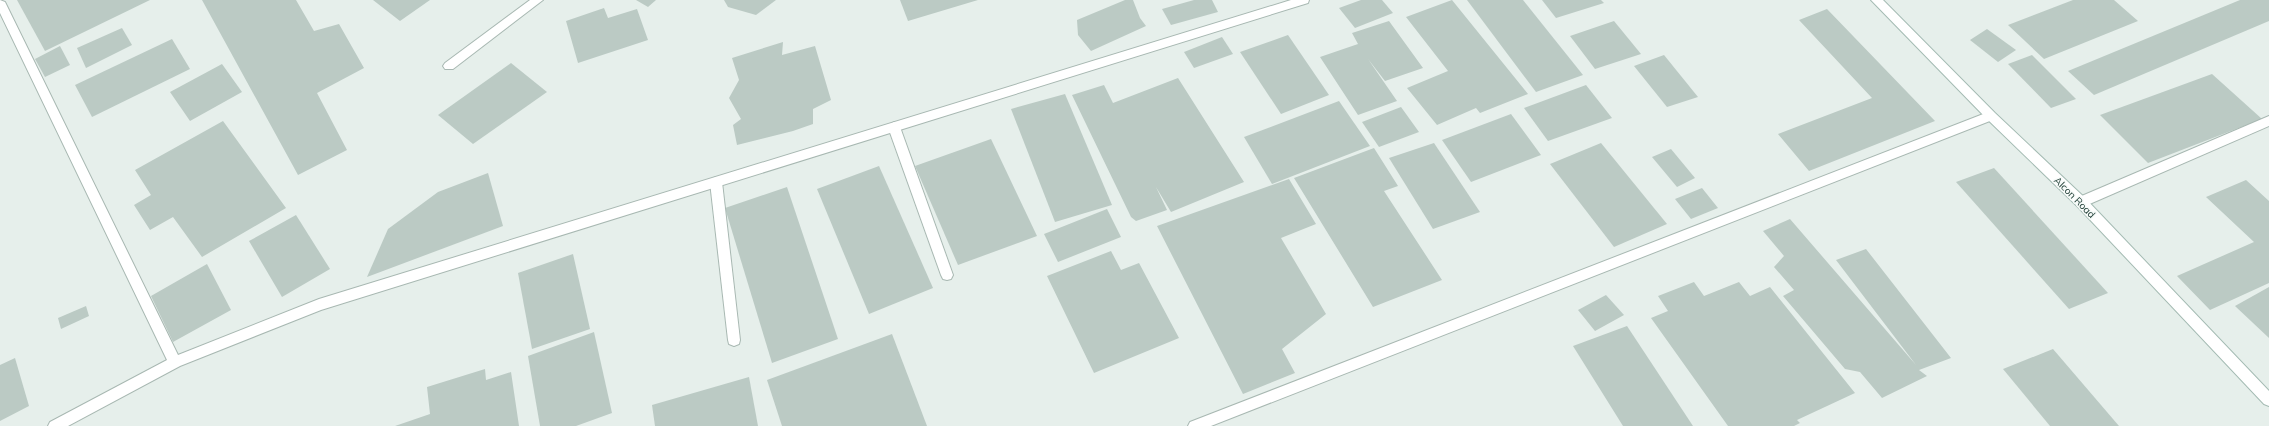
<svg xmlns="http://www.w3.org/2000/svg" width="2269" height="426" font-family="Mulish,sans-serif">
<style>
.building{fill:#bbcac4}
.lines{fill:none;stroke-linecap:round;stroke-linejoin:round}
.lane-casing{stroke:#a8b8b2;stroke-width:2}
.street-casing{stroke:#a8b8b2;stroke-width:2}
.secondary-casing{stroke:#a4bbb3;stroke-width:2}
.lane{fill:#fff;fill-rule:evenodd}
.street{fill:#fff;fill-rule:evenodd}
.secondary{fill:#fff;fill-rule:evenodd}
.labels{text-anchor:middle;stroke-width:3;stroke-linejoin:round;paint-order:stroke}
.street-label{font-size:10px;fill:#24423a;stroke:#f7fbf9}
</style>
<rect width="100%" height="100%" fill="#e6efeb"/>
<g class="building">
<path d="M17 0H150L45 51Z"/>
<path d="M202 0H296L314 31 339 24 364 68 317 93 347 150 298 175Z"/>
<path d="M373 0H430L400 21Z"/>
<path d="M636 0H656L648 7Z"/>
<path d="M724 0H776L756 15 728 7Z"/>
<path d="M900 0H978L908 21Z"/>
<path d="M1125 0H1133L1140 18 1146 26 1091 51 1078 35 1077 20Z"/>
<path d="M1194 0H1212L1218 12 1171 25 1162 9Z"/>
<path d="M1361 0H1382L1393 13 1355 28 1339 8Z"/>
<path d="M1452 0 1528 94 1480 113 1476 108 1437 125 1407 88 1448 71 1406 17Z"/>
<path d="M1467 0H1523L1583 75 1536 92Z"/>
<path d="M1542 0H1601L1604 3 1556 18Z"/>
<path d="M2073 0H2114L2138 21 2044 59 2008 25Z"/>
<path d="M2240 0H2269V21L2094 95 2068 71Z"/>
<path d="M604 8 608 18 637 9 648 40 578 63 566 21Z"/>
<path d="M1827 9 1935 121 1809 171 1778 134 1872 98 1799 20Z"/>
<path d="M1389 21 1423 68 1385 81 1368 59 1397 101 1358 115 1320 57 1358 44 1352 33Z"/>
<path d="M1614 21 1641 54 1595 69 1570 36Z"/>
<path d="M122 28 132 45 86 68 77 48Z"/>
<path d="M1987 29 2016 50 1998 62 1970 40Z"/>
<path d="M1288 35 1329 95 1281 114 1240 52Z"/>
<path d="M1222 37 1233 54 1194 68 1184 52Z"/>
<path d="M172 39 190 69 92 117 75 85Z"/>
<path d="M783 42 782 55 815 46 831 100 813 109V124L793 131 737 145 733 125 741 119 729 98 739 80 732 58Z"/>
<path d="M60 46 70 65 45 77 35 59Z"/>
<path d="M1664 55 1698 97 1667 107 1634 66Z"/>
<path d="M2032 55 2076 99 2051 108 2008 64Z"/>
<path d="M511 63 547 92 473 144 438 115Z"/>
<path d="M222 64 242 92 190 121 170 92Z"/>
<path d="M2212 74 2262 119 2148 163 2100 115Z"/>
<path d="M1178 78 1244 182 1171 212 1156 187 1167 210 1136 221 1131 217 1072 95 1104 85 1113 103Z"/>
<path d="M1586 85 1612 118 1548 141 1524 108Z"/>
<path d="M1065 94 1112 205 1055 222 1011 109Z"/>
<path d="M1339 101 1370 146 1272 184 1244 137Z"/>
<path d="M1401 107 1419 132 1379 147 1362 122Z"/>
<path d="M1511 114 1541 155 1471 182 1442 140Z"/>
<path d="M223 121 286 208 202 257 173 217 150 230 134 205 151 195 135 170Z"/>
<path d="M991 139 1037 236 958 265 915 166Z"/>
<path d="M1434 143 1480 212 1433 229 1389 158Z"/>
<path d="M1601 143 1667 224 1614 247 1550 164Z"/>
<path d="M1374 148 1398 186 1384 191 1442 280 1373 307 1294 178Z"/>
<path d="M1671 149 1695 178 1677 187 1652 157Z"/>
<path d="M879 166 933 288 869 314 817 189Z"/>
<path d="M1994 168 2108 293 2069 309 1956 182Z"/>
<path d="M488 173 503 226 367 277 388 229 438 192Z"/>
<path d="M1289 179 1316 224 1281 238 1326 314 1282 349 1295 373 1243 394 1157 226Z"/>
<path d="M2246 180 2269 201V283L2210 310 2177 276 2254 242 2206 197Z"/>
<path d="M787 187 838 339 772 363 725 208Z"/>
<path d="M1702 188 1718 208 1691 219 1675 199Z"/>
<path d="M1107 209 1121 237 1058 262 1044 234Z"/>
<path d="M296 215 330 269 282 297 249 241Z"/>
<path d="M1790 219 1916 365 1836 260 1866 249 1951 358 1919 370 1927 376 1882 398 1860 372 1845 369 1783 296 1794 290 1774 267 1784 256 1763 231Z"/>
<path d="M1111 251 1121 270 1139 263 1179 338 1094 373 1047 276Z"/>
<path d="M573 254 590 329 532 349 518 273Z"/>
<path d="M207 264 231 310 173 342 151 296Z"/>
<path d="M1694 282 1704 296 1739 282 1750 296 1770 287 1855 393 1797 420 1800 423 1794 426H1728L1651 318 1668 311 1658 296Z"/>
<path d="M2269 287V338L2235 306Z"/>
<path d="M1606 295 1624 315 1595 331 1578 310Z"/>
<path d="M86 306 89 316 61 329 58 318Z"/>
<path d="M1627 326 1693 426H1623L1573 346Z"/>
<path d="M594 332 612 413 576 426H540L528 356Z"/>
<path d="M892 334 927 426H782L767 380Z"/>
<path d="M2053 349 2119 426H2050L2003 369Z"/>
<path d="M15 358 29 406 0 421V365Z"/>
<path d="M485 369 486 380 511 372 519 426H395L430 414 427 387Z"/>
<path d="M749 377 758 426H655L652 405Z"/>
</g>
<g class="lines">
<defs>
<g id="lane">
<path d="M894 122 900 127 953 275 951 279 947 280 943 279 941 275 888 127Z"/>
<path d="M716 177 720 179 722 182 740 340 739 344 734 346 729 344 728 340 710 182 712 179Z"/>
</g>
<g id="street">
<path d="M0 0 5 2 178 355 319 299 1291 0H1309L1308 3 321 310 180 366 68 426H48L50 422 167 360 0 13Z"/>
<path d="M530 0H543L453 69H445L443 66 445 63Z"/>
<path d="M1991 111 1997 116 1995 119 1211 426H1188L1190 422Z"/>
<path d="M2269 116V126L2085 206H2077L2075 202 2077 198Z"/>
</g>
<path id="secondary" d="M1871 0H1883L1995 113 2085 198 2269 391V406L2264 404 2077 206 1987 119Z"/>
</defs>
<use href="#lane" class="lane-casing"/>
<use href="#street" class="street-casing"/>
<use href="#secondary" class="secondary-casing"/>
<use href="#lane" class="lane"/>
<use href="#street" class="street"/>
<use href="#secondary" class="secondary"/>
</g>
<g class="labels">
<g class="street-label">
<text transform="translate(2075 197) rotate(45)" y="4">Alcon Road</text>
</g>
</g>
</svg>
